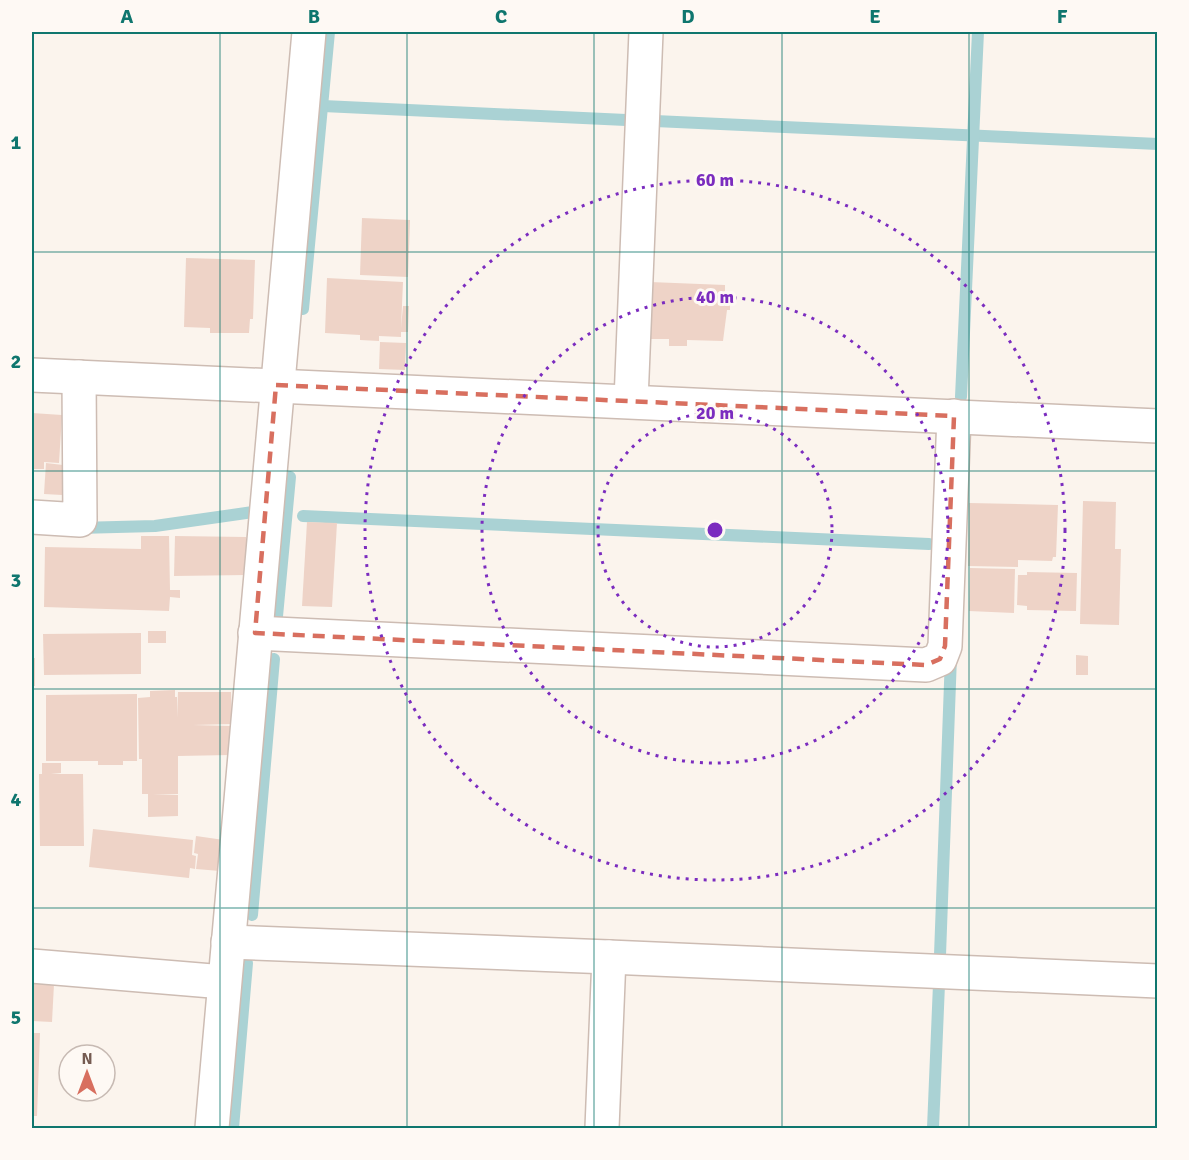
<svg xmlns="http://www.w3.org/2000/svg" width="1189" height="1160" font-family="Signika,sans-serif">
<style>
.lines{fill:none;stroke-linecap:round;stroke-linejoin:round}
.stream{stroke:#aad2d4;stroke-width:12}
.building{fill:#eed3c7}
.minor-casing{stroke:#cdbcb3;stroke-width:36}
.minor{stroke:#fff;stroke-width:33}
.marked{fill:none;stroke:#d86f5f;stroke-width:4.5;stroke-dasharray:12 8;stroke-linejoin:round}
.grid{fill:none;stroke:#0f766e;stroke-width:1.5;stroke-opacity:0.55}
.ring{fill:none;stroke:#7b2cbf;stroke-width:3;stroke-dasharray:3 6}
.centre{fill:#7b2cbf;stroke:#fef9f4;stroke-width:3}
.ring-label{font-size:18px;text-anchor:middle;font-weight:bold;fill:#7b2cbf;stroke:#fef9f4;stroke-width:6;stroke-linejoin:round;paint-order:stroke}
.neatline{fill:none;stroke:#0f766e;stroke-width:2}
.grid-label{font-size:20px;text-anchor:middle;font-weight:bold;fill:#0f766e}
</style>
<rect width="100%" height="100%" fill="#fbf4ed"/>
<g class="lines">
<g class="stream">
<path d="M323 106 626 120"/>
<path d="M655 121 1158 144"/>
<path d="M303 309 329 32"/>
<path d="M961 397 978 32"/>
<path d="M303 516 929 544"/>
<path d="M78 528 155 526 253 512"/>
<path d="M276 627 290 477"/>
<path d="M252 915 274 659"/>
<path d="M940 955 951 656"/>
<path d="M233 1128 247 963"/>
<path d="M933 1128 939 984"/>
</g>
</g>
<g class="building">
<path d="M362 218 410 220 408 277 360 275Z"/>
<path d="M186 258 255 260 253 319H250L249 333H210V328L184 327Z"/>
<path d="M327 278 403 282 401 328 403 306H409L408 332H401V337L379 336V341L360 340V335L325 333Z"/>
<path d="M650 282 725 285V300H730V310H727L723 341 687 340V346H669V339H648Z"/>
<path d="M380 342 406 343 405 370 379 369Z"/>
<path d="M32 413 62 415 59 463 44 462V469H33Z"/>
<path d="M46 463 63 465 62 495 44 494Z"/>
<path d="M1083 501 1116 502 1115 549H1121L1119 625 1080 624Z"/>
<path d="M969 503 1058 505 1056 557H1053L1052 561 1018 560V567L968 566Z"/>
<path d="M307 522 337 523 332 607 302 606Z"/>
<path d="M141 536H169L170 590H180V598L170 597 169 611 44 607 45 547 141 549Z"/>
<path d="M175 536 246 537V575L174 576Z"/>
<path d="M970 568 1015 569 1014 613 969 611Z"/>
<path d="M1027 572 1077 573 1076 611 1027 610V606L1017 605 1018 575H1027Z"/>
<rect x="148" y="631" width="18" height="12"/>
<path d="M141 633V674L44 675 43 634Z"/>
<path d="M1076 655 1088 656V675H1076Z"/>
<rect x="32" y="658" width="3" height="28"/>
<path d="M175 690V697H177V718L178 692H231L232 724 193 725 230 726V755L178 756V794H153L178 795V816L148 817V794H142V759H139L138 698 150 697V691Z"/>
<path d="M137 694V761H123V765H98V761H46V695Z"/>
<path d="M42 763H61V773L51 774H83L84 846H40L39 774H42Z"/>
<path d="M93 829 193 840 192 855 196 856 195 869 190 868 189 878 89 867Z"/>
<path d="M196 836 224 840 220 871 196 869 198 854 194 853Z"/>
<path d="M32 983 54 984 52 1022 32 1021Z"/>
<path d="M32 1033H40L37 1116H32Z"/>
</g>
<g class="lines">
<defs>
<g id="minor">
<path d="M32 375 1158 426"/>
<path d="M631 401 646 32"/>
<path d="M32 517 80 520 79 377"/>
<path d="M255 633 926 665 940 659 945 646 954 416"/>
<path d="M228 942 609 957 1158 981"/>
<path d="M32 966 224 982"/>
<path d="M212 1128 309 32"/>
<path d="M602 1128 609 957"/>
</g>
</defs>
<use href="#minor" class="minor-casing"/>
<use href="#minor" class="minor"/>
</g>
<path class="marked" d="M276 385 954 416 945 646 940 659 926 665 255 633Z"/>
<path class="grid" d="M220 32V1128M407 32V1128M594 32V1128M782 32V1128M969 32V1128M32 252H1158M32 471H1158M32 689H1158M32 908H1158"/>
<g class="ring">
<circle cx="715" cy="530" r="117"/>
<circle cx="715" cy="530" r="233"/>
<circle cx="715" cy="530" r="350"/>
</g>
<circle cx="715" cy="530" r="9" class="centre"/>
<g class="ring-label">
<text x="715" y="186">60 m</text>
<text x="715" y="303">40 m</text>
<text x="715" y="419">20 m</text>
</g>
<rect width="1189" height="1160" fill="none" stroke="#fef9f4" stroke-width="66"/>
<g transform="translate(87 1073)"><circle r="28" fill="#fef9f4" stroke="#c7bab3" stroke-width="1.5"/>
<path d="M0-4.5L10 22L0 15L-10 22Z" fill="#d86f5f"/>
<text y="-9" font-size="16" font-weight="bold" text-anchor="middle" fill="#755b51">N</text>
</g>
<rect x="33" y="33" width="1123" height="1094" class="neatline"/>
<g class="grid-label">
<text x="127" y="23">A</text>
<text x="314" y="23">B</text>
<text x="501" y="23">C</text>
<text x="688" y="23">D</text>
<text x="875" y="23">E</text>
<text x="1062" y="23">F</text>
<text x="16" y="149">1</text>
<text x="16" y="368">2</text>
<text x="16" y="587">3</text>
<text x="16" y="806">4</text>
<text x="16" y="1024">5</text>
</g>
</svg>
